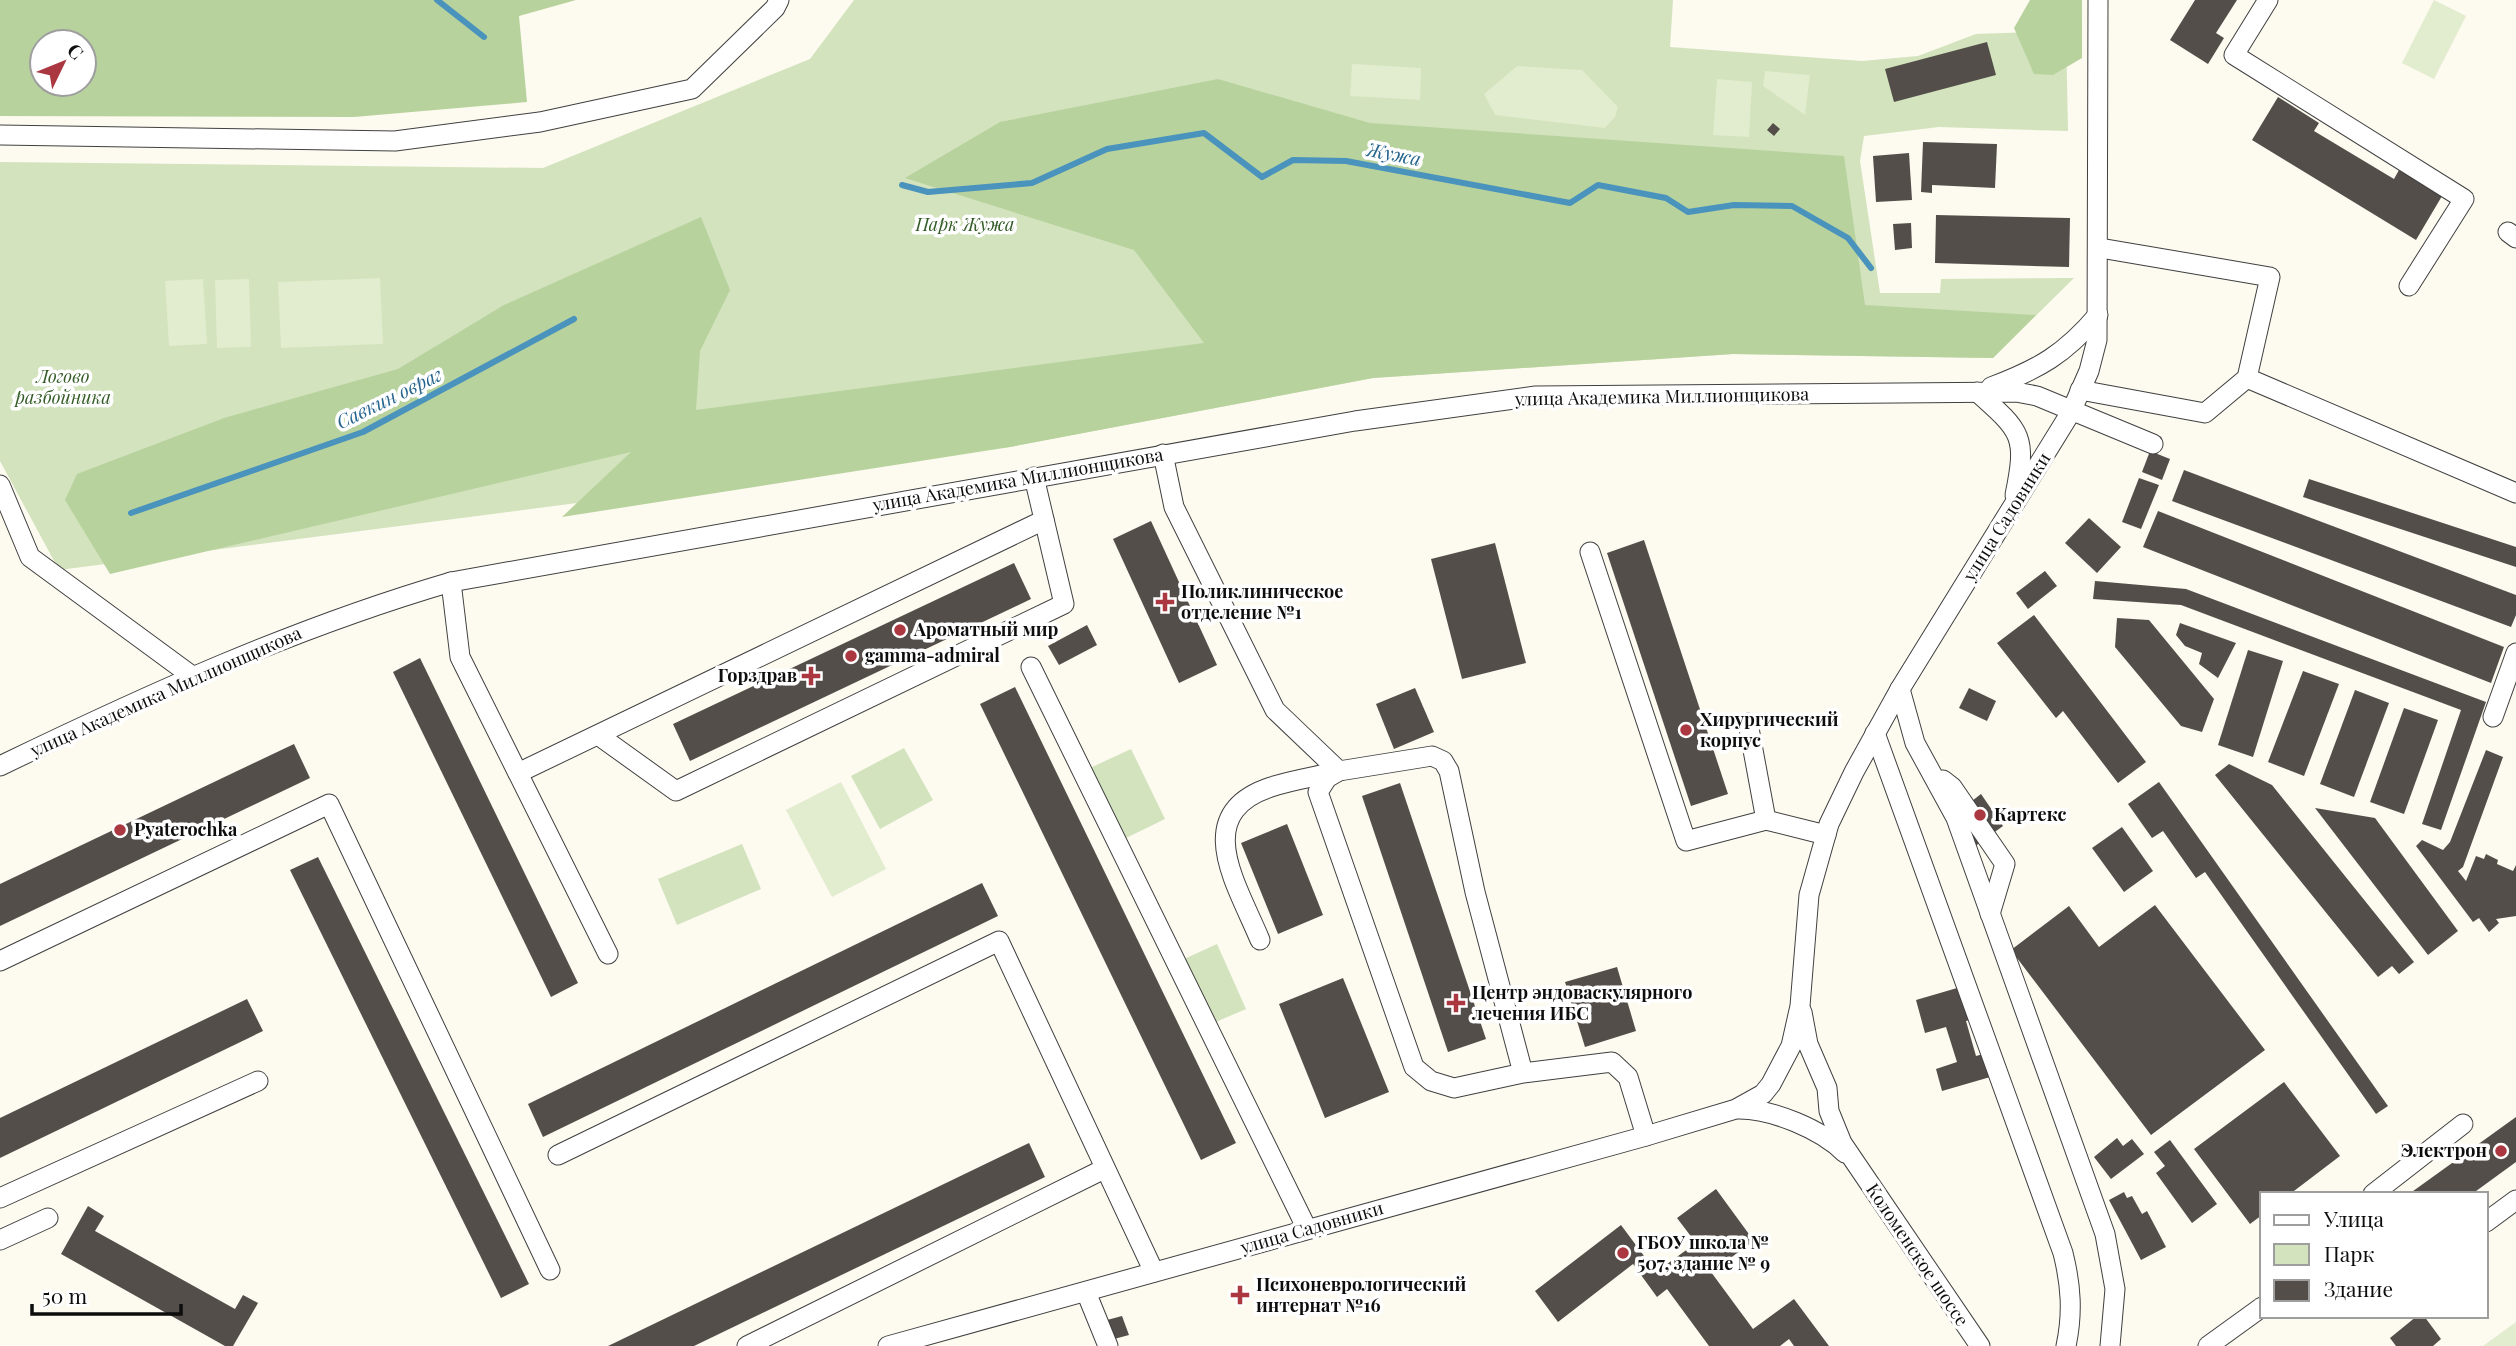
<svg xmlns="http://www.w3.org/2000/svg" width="2516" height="1346" font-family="'Playfair Display',serif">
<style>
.green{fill:#d2e3bd}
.forest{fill:#b8d29e;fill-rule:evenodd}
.pitch{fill:#e2ecce}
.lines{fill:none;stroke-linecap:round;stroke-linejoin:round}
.stream{stroke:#4a93bc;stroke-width:6}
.building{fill:#544e4b}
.minor-casing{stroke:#404040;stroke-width:21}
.minor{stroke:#fff;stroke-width:19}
.poi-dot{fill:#ab3741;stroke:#fff;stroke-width:2.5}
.labels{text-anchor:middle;stroke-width:7;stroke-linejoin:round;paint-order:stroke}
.park-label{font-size:18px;font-style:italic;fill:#335c26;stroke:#fff}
.street-label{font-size:18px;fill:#0d0d0d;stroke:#fff}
.poi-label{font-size:18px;font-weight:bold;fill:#0d0d0d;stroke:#fff;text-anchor:start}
.water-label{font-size:19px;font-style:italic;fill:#26658f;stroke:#fff}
</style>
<rect width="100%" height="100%" fill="#fdfaef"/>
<g class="green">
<path d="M854 0H1673L1670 47 1862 61 1918 56 1976 34 2066 31 2068 131 1939 127 1864 136 1860 161 1880 293H1940L1941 279 2074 278 1993 358 1733 354 1373 378 1010 447 59 570 0 461V162L543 168 810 59Z"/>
<path d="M904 748 933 800 880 829 851 776Z"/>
<path d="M1131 749 1165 819 1124 839 1090 768Z"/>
<path d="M742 844 761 889 677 925 658 879Z"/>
<path d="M1217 944 1246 1009 1211 1024 1182 960Z"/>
</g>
<g class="forest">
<path d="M0 0H576L519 16 527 102 354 117 0 116ZM84 42V84H42V42Z"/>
<path d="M2030 0H2082V58L2053 75 2034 74 2014 28Z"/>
<path d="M1218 79 1370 123 1844 156 1865 305 2036 315 1993 358 1733 354 1373 378 1010 447 562 517 631 452 110 574 65 500 77 474 224 418 398 369 504 305 701 217 730 290 700 351 696 410 1204 343 1134 250 905 178 1000 122Z"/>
</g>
<g class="pitch">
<path d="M2434 0 2466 16 2434 79 2402 63Z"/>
<path d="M1352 64 1421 68 1420 100 1350 96Z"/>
<path d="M1517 66 1582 70 1618 107 1615 117 1605 128 1495 115 1484 94Z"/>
<path d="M1765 71 1810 75 1805 115 1763 86Z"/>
<path d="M1717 79 1752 82 1749 137 1713 135Z"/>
<path d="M380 278 383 344 281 348 278 282Z"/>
<path d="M203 279 207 344 169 346 165 281Z"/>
<path d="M249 279 251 347 217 348 215 280Z"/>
<path d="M841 782 886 869 832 897 786 810Z"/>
<path d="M2516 1322V1346H2483Z"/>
</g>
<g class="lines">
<g class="stream">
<path d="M437 0 484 37"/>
<path d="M902 185 928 192 1032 183 1107 149 1204 133 1262 177 1293 160 1346 161 1570 203 1598 185 1666 198 1688 212 1734 205 1792 206 1848 238 1871 268"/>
<path d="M131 513 363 432 574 319"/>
</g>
</g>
<g class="building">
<path d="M2195 0H2237L2216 33 2224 38 2208 64 2170 40Z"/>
<path d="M1987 42 1996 75 1894 102 1885 69Z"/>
<path d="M2278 97 2319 123 2314 131 2394 179 2399 170 2442 196 2416 240 2252 140Z"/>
<path d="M1773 123 1780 129 1774 136 1767 130Z"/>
<path d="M1923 142 1997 144 1995 188 1932 185V193L1921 192Z"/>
<path d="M1909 153 1912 200 1876 202 1873 156Z"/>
<path d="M1936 215 2070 218 2069 267 1935 263Z"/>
<path d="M1911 223 1912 248 1895 250 1893 224Z"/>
<path d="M2150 451 2170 459 2162 480 2142 472Z"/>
<path d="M2184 470 2516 595V615L2511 627 2172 501Z"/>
<path d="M2139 478 2159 485 2141 529 2122 522Z"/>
<path d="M2309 479 2516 547V567L2303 497Z"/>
<path d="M2158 511 2504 647 2491 683 2143 547Z"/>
<path d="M2089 518 2121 547 2097 573 2065 543Z"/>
<path d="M1151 521 1217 665 1179 683 1113 539Z"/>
<path d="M1644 540 1728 794 1691 806 1607 553Z"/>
<path d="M1495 543 1526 663 1462 679 1431 559Z"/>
<path d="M1014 563 1031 599 690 761 673 724Z"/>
<path d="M2045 571 2057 586 2028 609 2016 593Z"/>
<path d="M2095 581 2186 589 2486 702 2441 830 2422 824 2461 710 2181 605 2093 599Z"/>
<path d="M2034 615 2146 762 2118 783 2063 711 2056 718 1997 643Z"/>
<path d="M2117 618 2149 620 2214 699 2202 732 2181 726 2115 647Z"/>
<path d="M2180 623 2236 643 2218 678 2199 664 2202 653 2185 646 2176 635Z"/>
<path d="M1087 625 1097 645 1059 665 1048 646Z"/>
<path d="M2248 650 2283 661 2253 757 2218 745Z"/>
<path d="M420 658 578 983 551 997 393 672Z"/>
<path d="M2303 671 2339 684 2304 776 2268 762Z"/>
<path d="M1015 687 1236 1143 1201 1160 980 704Z"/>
<path d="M1415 688 1434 732 1394 749 1376 704Z"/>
<path d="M1969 688 1996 701 1987 721 1959 708Z"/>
<path d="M2355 690 2389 703 2354 797 2320 784Z"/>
<path d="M2404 708 2438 720 2404 814 2370 802Z"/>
<path d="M294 744 310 778 0 926V884Z"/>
<path d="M2486 750 2503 757 2463 867 2458 871 2466 881 2476 856 2484 859 2486 854 2498 860 2497 864 2513 871 2516 865V916L2496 919 2499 923 2489 932 2479 918 2473 922 2416 846 2422 840 2443 850 2450 842Z"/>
<path d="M2229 764 2272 785 2414 962 2399 974 2392 966 2378 977 2215 775Z"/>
<path d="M2159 782 2388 1106 2376 1114 2205 872 2196 878 2163 831 2152 838 2128 804Z"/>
<path d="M1400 783 1486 1039 1448 1052 1362 796Z"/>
<path d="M1981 794 2003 826 1974 847 1961 829 1968 804Z"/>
<path d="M2315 808 2375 818 2458 931 2428 955Z"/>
<path d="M1287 824 1323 915 1278 934 1241 843Z"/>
<path d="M2122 827 2153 871 2124 892 2092 848Z"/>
<path d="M318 857 529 1284 501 1298 290 870Z"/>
<path d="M982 883 998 916 543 1137 528 1104Z"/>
<path d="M2155 905 2265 1050 2151 1135 2011 950 2069 906 2099 947Z"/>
<path d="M1617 967 1636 1031 1585 1047 1565 982Z"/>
<path d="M1343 978 1389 1092 1325 1118 1279 1004Z"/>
<path d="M1964 986 1973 1019 1966 1021 1976 1056 1997 1050 2004 1073 1942 1091 1936 1069 1957 1062 1946 1027 1925 1033 1916 1000Z"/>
<path d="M247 999 263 1031 0 1158V1118Z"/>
<path d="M2284 1082 2340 1156 2290 1194H2262V1215L2250 1224 2194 1149Z"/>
<path d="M2516 1117V1162L2472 1194H2409Z"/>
<path d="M2117 1138 2123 1146 2132 1139 2144 1154 2111 1179 2094 1157Z"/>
<path d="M2170 1140 2217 1204 2192 1223 2156 1173 2165 1166 2154 1152Z"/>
<path d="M1029 1143 1045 1177 694 1346H608Z"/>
<path d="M1716 1189 1754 1241 1711 1272 1753 1329 1794 1299 1829 1346H1794L1789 1339 1780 1346H1709L1667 1289 1657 1297 1633 1264 1558 1322 1535 1291 1621 1225 1656 1272 1696 1243 1677 1218Z"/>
<path d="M2124 1192 2127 1198 2132 1196 2142 1214 2147 1211 2166 1247 2141 1260 2109 1200Z"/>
<path d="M88 1206 104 1216 95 1231 235 1309 243 1295 258 1303 233 1346H225L61 1254Z"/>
<path d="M1122 1316 1129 1335 1114 1339 1107 1320Z"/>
<path d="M2417 1316H2424L2441 1339 2433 1346H2396L2390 1338Z"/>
</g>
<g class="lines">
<defs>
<g id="minor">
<path d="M2268 0 2234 55 2464 199 2409 286"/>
<path d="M0 135 395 141 540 122 692 89 775 8 779 0"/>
<path d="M2508 232 2516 238"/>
<path d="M2247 378 2516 493"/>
<path d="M1991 387C2039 369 2065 354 2098 315"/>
<path d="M2080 390 2205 413 2247 378 2270 277 2100 248"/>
<path d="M1977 392C2022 432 2027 436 2015 495"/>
<path d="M1163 454 1174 507 1275 710 1339 771"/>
<path d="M0 485 30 557 192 676"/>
<path d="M1590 552 1686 841 1766 820 1826 835"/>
<path d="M451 582 460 657 608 954"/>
<path d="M1031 667 1307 1229"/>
<path d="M1900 689 1915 743 1956 818 2105 1234 2115 1289 2110 1346"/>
<path d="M2493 717 2516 653"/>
<path d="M1748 723 1766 820"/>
<path d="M1875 733 2063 1253C2071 1285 2073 1313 2066 1346"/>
<path d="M598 735 676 791 1064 604 1034 477"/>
<path d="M0 766C147 695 294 628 451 582L1355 421 1536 396 2016 392 2037 396 2153 444"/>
<path d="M518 773 1044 520"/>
<path d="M1943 780 1952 787 2005 864 1990 914"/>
<path d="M1260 940C1238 886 1189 814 1271 787 1292 780 1314 777 1334 772"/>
<path d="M0 961 329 804 550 1270"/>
<path d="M1802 1012 1808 1044 1827 1088 1829 1111 1842 1143 1980 1346"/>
<path d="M1523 1073 1475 892 1449 771 1443 761 1432 756 1339 771 1327 778 1318 792 1414 1067 1431 1081 1454 1088 1523 1073 1612 1062 1628 1077 1646 1136"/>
<path d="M1739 1109C1772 1109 1821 1129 1845 1153"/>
<path d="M558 1155 999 941 1154 1272"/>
<path d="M2373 1194 2463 1124"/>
<path d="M0 1198 258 1081"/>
<path d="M2486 1222 2516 1200"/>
<path d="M0 1240 48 1218"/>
<path d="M1086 1292 1108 1346"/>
<path d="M747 1346 1104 1169"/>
<path d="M888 1346 1646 1136 1736 1109 1763 1094 1771 1084 1791 1046 1800 1006 1809 895 1829 824 1854 772 1900 689 2071 412 2089 371 2097 340 2098 0"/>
<path d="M2208 1346 2262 1307"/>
</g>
</defs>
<use href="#minor" class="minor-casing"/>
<use href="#minor" class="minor"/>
</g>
<g class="poi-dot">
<path d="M1161.5 591.5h7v7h7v7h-7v7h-7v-7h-7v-7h7z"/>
<circle cx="900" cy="630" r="7"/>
<circle cx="851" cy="656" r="7"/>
<path d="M807.5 665.5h7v7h7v7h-7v7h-7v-7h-7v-7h7z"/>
<circle cx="1686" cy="730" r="7"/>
<circle cx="1980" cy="815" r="7"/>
<circle cx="120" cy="830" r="7"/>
<path d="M1452.5 992.5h7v7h7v7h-7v7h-7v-7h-7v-7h7z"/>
<circle cx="2501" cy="1151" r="7"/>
<circle cx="1623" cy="1253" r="7"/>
<path d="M1236.5 1284.5h7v7h7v7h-7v7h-7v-7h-7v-7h7z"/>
</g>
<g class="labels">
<g class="park-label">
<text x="965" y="231">Парк Жужа</text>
<text x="63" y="383">Логово<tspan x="63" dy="21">разбойника</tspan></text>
</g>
<g class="street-label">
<text transform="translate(1662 397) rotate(-1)" y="6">улица Академика Миллионщикова</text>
<text transform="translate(1018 480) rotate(-10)" y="6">улица Академика Миллионщикова</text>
<text transform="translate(2007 517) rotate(-58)" y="6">улица Садовники</text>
<text transform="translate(166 692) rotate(-24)" y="6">улица Академика Миллионщикова</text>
<text transform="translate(1312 1228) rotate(-16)" y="6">улица Садовники</text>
<text transform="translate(1917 1255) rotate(56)" y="6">Коломенское шоссе</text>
</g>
<g class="poi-label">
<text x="1181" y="598">Поликлиническое<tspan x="1181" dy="21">отделение №1</tspan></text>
<text x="914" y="636">Ароматный мир</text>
<text x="865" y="662">gamma-admiral</text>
<text x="797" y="682" text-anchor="end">Горздрав</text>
<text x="1700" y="726">Хирургический<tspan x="1700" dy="21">корпус</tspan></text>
<text x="1994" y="821">Картекс</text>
<text x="134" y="836">Pyaterochka</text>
<text x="1472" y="999">Центр эндоваскулярного<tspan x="1472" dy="21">лечения ИБС</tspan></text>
<text x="2487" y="1157" text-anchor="end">Электрон</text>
<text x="1637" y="1249">ГБОУ школа №<tspan x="1637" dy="21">507, здание № 9</tspan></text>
<text x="1256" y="1291">Психоневрологический<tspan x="1256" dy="21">интернат №16</tspan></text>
</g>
<g class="water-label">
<text transform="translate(1394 154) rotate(11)" y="7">Жужа</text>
<text transform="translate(389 398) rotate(-26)" y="7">Савкин овраг</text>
</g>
</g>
<rect x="2260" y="1192" width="228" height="126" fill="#ffffff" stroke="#9e9e9e" stroke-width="2"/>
<rect x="2274" y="1215" width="35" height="10" fill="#ffffff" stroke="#9e9e9e" stroke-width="2"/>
<text x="2324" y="1227" font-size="21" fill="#0d0d0d">Улица</text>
<rect x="2274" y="1244" width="35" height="21" fill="#d2e3bd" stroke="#9e9e9e" stroke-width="2"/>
<text x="2324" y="1262" font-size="21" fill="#0d0d0d">Парк</text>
<rect x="2274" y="1280" width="35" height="21" fill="#544e4b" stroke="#9e9e9e" stroke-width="2"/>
<text x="2324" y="1297" font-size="21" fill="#0d0d0d">Здание</text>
<g transform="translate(63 63) rotate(47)"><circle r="33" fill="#ffffff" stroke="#9e9e9e" stroke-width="2"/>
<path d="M0-5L12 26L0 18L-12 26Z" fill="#ab3741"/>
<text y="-10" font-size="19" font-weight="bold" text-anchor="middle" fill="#0d0d0d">С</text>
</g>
<path d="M32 1304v10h149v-10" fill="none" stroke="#0d0d0d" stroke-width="3.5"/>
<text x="42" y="1304" font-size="21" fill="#0d0d0d" stroke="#ffffff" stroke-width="5" paint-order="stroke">50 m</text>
</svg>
